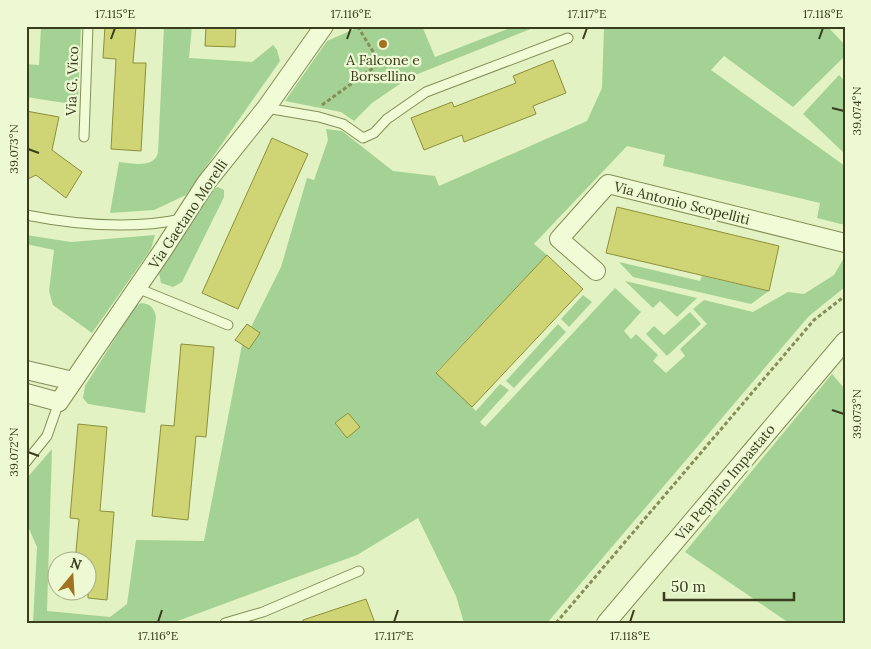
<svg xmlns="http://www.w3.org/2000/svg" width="871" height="649" font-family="Lora,serif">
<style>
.green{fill:#a4d295}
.building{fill:#cfd474;stroke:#8d903a}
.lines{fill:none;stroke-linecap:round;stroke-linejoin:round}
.service-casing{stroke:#858e57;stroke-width:11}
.minor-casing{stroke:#858e57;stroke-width:20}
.path{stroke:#858e57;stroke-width:3;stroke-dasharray:4 2.5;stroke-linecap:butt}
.service{stroke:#effcd6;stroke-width:9}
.minor{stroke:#effcd6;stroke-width:18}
.ticks{fill:none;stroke:#393c1d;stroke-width:2}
.poi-dot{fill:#a37221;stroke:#ecf9d2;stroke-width:2}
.labels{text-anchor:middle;stroke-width:4.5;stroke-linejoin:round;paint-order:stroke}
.poi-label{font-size:14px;fill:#393c1d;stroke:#ecf9d2}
.street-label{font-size:14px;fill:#393c1d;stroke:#ecf9d2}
.neatline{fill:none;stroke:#393c1d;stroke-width:2}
.ticks-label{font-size:12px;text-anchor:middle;fill:#393c1d}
</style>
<rect width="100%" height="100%" fill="#e2f2c2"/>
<g class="green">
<path d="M41 26H81L78 105 26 97V64L39 65Z"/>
<path d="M164 26H192L189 58 252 62 273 45 277 50 280 61 186 195 154 210 110 213 119 162C132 163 153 169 158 153Z"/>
<path d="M361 26H422L435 57 515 26H538L410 77 372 103 354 121 341 112 285 101 327 41Z"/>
<path d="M604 26H827L845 45V56L793 107 724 56 711 70 845 166V225L817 218 820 203 663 166 665 155 627 146 534 244 547 255 436 372 476 411 500 384 509 390 480 422 485 427 615 288 641 312 624 331 631 339 636 334 658 355 653 361 666 373 685 356 680 349 707 324 693 309 704 300 753 312 788 292 804 294 834 275 844 258 845 287 809 316 547 623H464L456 596 418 518 357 555 172 623H33L37 547 26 522V479L52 449 47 611 110 617 127 604 136 540 204 541 242 345 249 349 260 333 251 327 281 267 307 178 314 180 328 140 326 129 342 131 393 171 435 176 439 186 587 121 602 88Z"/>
<path d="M839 75 845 81V154L803 114Z"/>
<path d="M218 187 224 190V197L182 282 173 287 161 283 159 273 210 190Z"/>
<path d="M26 235 71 242 155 235 151 249 92 333 53 305 49 291 54 250 26 244Z"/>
<path d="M619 262 700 281 702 276 769 291 751 304 633 277Z"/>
<path d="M625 281 697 298 677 317 660 301 653 308Z"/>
<path d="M583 295 592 302 569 327 561 319Z"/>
<path d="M141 303C151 304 154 308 156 317L145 413 88 404 83 398 85 386 135 307Z"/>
<path d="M690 312 701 324 667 356 646 334 654 326 664 335Z"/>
<path d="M558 324 566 332 514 388 506 381Z"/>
<path d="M832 374 845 389V623H789L685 552Z"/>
</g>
<g class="building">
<path d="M105 26H136L133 63H146L141 151 111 149 116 59 103 58Z"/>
<path d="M206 26H236L235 47 205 46Z"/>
<path d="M553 60 566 93 533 106 536 114 464 142 462 135 424 150 411 118 452 102 454 107 516 83 513 76Z"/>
<path d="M26 111 59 117 52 150 82 172 66 198 36 175 26 180Z"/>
<path d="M272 138 308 154 238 309 202 293Z"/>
<path d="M617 207 779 246 769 291 606 253Z"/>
<path d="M547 255 583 289 472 407 436 373Z"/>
<path d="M247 324 260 333 249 349 235 340Z"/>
<path d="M181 344 214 347 206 437 196 436 188 520 152 516 161 425 174 426Z"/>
<path d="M348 413 360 427 347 438 335 423Z"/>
<path d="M78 424 107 427 100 511 114 512 107 600 88 598V562H75L79 519 70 518Z"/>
<path d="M366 599 375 623H303V620Z"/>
</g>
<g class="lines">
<defs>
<g id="service">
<path d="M266 108 319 117 343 124 363 138 374 133 387 119 426 92 568 38"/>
<path d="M84 137 88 26"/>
<path d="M26 215C77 225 131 230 182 219"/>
<path d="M137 288 228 325"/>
<path d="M26 462 47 436 59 402"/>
<path d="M225 623 263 612 359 571"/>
</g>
<g id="minor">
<path d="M596 271 559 239 608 184 845 243"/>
<path d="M26 370 73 381"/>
<path d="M26 393 59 402 163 250 206 183 266 108 324 26"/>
<path d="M606 623 845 341"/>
</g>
</defs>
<use href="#service" class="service-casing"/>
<use href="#minor" class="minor-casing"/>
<g class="path">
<path d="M322 105 380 63 358 27"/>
<path d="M556 623 814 320 845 296"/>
</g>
<use href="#service" class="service"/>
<use href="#minor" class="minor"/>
</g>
<path class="ticks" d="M111 39 115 28M347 39 351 28M583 39 587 28M819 39 823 28M832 108 844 111M28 149 39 153M832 410 844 414M28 452 39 456M158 622 162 610M394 622 398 610M630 622 634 610"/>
<circle class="poi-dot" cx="383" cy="44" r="5"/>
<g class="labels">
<g class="poi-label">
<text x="383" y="65">A Falcone e<tspan x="383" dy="16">Borsellino</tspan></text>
</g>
<g class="street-label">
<text transform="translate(72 81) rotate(-88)" y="5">Via G. Vico</text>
<text transform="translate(682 203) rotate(14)" y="5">Via Antonio Scopelliti</text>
<text transform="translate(188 214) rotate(-56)" y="5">Via Gaetano Morelli</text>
<text transform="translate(725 482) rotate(-50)" y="5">Via Peppino Impastato</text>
</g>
</g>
<rect width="871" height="649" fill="none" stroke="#ecf9d2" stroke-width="55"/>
<g transform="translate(72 576) rotate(18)"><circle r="24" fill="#ecf9d2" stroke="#a4ad8a"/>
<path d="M0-4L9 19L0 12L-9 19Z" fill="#a37221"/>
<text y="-8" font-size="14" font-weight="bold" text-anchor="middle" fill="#393c1d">N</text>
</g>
<path d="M664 592v8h130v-8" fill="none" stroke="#393c1d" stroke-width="2.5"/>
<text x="671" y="592" font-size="15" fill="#393c1d" stroke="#ecf9d2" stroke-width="4" paint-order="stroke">50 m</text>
<rect x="28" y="28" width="816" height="594" class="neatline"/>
<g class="ticks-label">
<text x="115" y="18">17.115°E</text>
<text x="351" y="18">17.116°E</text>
<text x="587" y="18">17.117°E</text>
<text x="823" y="18">17.118°E</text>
<text transform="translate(857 111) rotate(-90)" y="4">39.074°N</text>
<text transform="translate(14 149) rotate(-90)" y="4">39.073°N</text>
<text transform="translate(857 414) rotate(-90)" y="4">39.073°N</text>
<text transform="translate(14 452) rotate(-90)" y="4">39.072°N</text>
<text x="158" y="640">17.116°E</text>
<text x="394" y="640">17.117°E</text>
<text x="630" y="640">17.118°E</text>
</g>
</svg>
